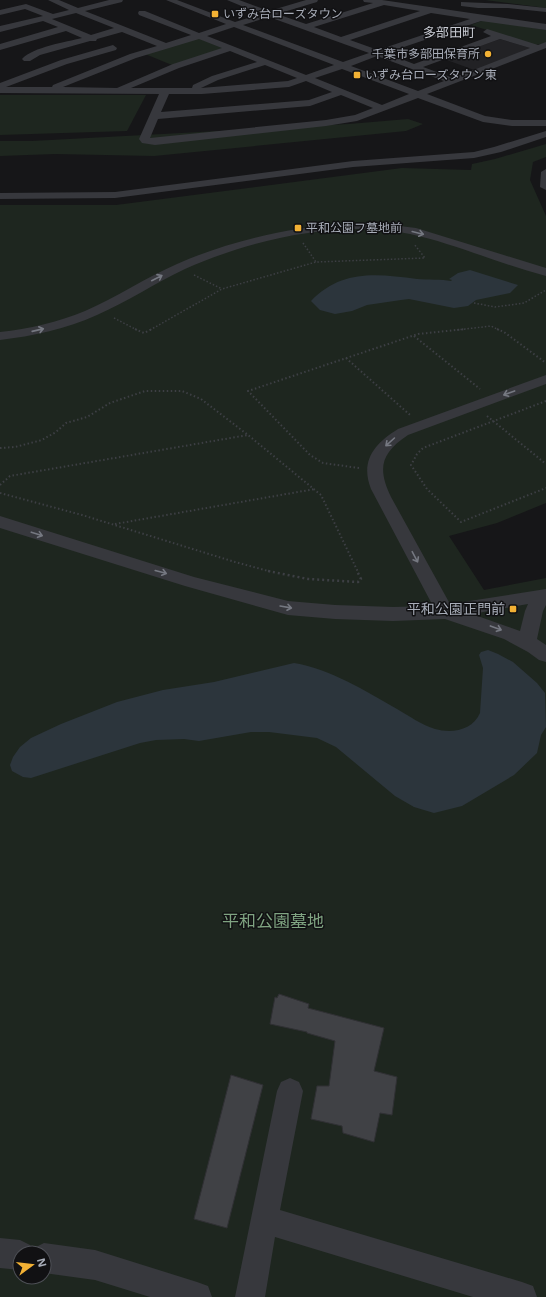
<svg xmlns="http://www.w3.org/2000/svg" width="546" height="1297" font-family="'Open Sans','Noto Sans JP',sans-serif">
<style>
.built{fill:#222225}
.green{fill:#1e261f;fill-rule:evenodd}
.water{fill:#2c353c}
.building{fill:#404145;stroke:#303034}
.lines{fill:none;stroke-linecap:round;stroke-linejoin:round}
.path-far2{stroke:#3d3f44;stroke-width:1.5;stroke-dasharray:1.5 2;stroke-linecap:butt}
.path-far1{stroke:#3d3f44;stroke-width:2;stroke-dasharray:1.5 2.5;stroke-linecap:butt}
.path{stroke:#3d3f44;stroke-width:2.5;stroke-dasharray:2 3;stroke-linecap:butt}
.minor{fill:#37383d;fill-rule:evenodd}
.oneway{stroke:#757881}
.poi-dot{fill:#f2b134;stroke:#111113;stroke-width:1.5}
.labels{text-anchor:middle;stroke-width:3;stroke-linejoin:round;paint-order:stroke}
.far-poi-label{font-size:12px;fill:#a8adb8;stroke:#111113;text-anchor:start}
.far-neighbourhood-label{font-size:13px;fill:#c9ccd4;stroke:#111113}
.poi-label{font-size:14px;fill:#a8adb8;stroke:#111113;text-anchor:end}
.near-park-label{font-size:17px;fill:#7fa381;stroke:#111113}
</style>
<rect width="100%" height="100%" fill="#161618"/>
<path class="built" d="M500 39 530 48 532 49 477 71 444 59Z"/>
<g class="green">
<path d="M485 0H546V8Z"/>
<path d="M484 20 546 30V43L535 45 471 25Z"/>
<path d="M198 38 225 48 172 65 145 54Z"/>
<path d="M0 95H146L127 131 0 135Z"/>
<path d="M408 119 423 124 406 131 154 156 55 154 0 156V141H32L349 124Z"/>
<path d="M546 144V157L533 162 530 180 546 216V503L497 523 449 536 484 590 546 578V1297H0V205H116L402 168 471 170 472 164 495 159ZM20 1253H44V1277H20Z"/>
</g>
<g class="water">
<path d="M470 270 518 285 510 293 476 300 468 306 454 308 409 299 401 300 367 305 352 311 335 314 320 310 311 301C342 269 377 274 417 279 427 280 442 279 451 281L452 280 449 279 458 273Z"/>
<path d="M488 650 498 654 513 662 537 683 545 693 546 727 541 735 537 753 514 775 462 806 434 813 414 807 395 796 336 747 317 738 269 732H251L199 741 184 739 156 740 140 743 31 778 23 777 12 771 10 765 13 757 20 747 31 738 61 724 117 702 163 690 214 682 294 663C331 669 365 691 397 709 409 716 422 725 435 729 452 734 473 730 480 713L483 668 479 655 481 652Z"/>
</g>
<g class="building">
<path d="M279 994 309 1004 308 1008 384 1028 374 1071 397 1077 392 1115 380 1113 374 1142 343 1133 342 1126 311 1119 317 1086H329L335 1041 307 1033V1032L270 1024 275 997 277 998Z"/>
<path d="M231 1075 263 1085 227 1228 194 1219Z"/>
</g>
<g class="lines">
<g class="path-far2">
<path d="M303 243 316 262"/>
<path d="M194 275 222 289"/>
<path d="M474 303 495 307 524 303 546 290"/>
<path d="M114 318 137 330"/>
<path d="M150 330 222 289 316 262 425 258 414 244"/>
<path d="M457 330 491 326 499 330"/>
</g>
<g class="path-far1">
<path d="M135 329 144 333 152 329"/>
<path d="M497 329 504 332 546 363"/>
<path d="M414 336 480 389"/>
<path d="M346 358 410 415"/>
<path d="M546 401 423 448 417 454 411 465 427 489 461 522 546 488"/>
<path d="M487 416 546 464"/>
<path d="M0 448 15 447 42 440 56 432 66 423 87 417 110 403 145 391H182L201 399 248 435 321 495 358 572"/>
<path d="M359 468 323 463 310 455 248 391 418 334 466 329"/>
<path d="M0 485 10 476 248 435"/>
<path d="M0 493 82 515 235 562 272 572"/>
<path d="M115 524 315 489"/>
</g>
<path class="path" d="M268 571 308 579 358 582 361 579 357 571"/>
<g class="minor">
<path d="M48 0H59L78 8 109 0H123L122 2 85 11 166 43 191 35 139 15 138 13 139 11H145L199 33 226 24 166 0H177L235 22 261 14 227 0H239L269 11 306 0H318L317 2 277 14 306 24 373 3 364 2 363 0H382L546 24V30L481 21 386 53 414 64 491 36 483 32 487 29 538 45 546 42V48L427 94 485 116 512 120H546V126H512L483 122 418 98 357 121 326 126 155 145 142 143 139 139 159 94 0 93V83L61 60 113 45 117 48 116 50 67 64 6 87H52L53 85 130 54 157 46 122 32 97 39 96 41H90L40 55 30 61H24L22 59C33 47 66 42 82 38L66 31 0 50V44L58 27 43 21 0 32V26L43 16 25 9 0 15V10L26 4 53 14 69 10ZM384 5 420 11 341 37 314 27ZM76 13 114 28 91 35 52 19ZM431 13 470 19 378 50 350 40ZM269 17 369 53 343 62 243 25ZM234 27 334 65 306 75 207 36ZM199 39 222 48 173 64 117 88 63 87 136 58ZM500 39 530 48 453 78 423 67ZM230 51 257 62 212 76 193 85 192 88H131L179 68ZM377 56 444 81 418 91 351 66ZM265 65 297 78 288 81 201 88 218 80ZM342 69 409 94 382 105 315 78ZM306 81 332 92 309 100 161 112 169 94H202L289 87ZM341 95 373 108 355 115 326 120 150 138 158 119 310 106Z"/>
<path d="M461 2 508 4 546 8V12L508 8H478L461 6Z"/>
<path d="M546 131V137L501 152 474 158 353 167 115 198 0 199V193L115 192 353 161 474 152 494 147Z"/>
<path d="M546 169V190L540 187 541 172Z"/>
<path d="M347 223H375L416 228 546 268V276C500 264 456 244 410 234 339 219 250 240 185 269 155 283 127 302 97 315 66 329 33 336 0 340V332C29 329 58 322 85 311 117 297 145 278 177 264 231 240 289 228 347 223Z"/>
<path d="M546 375V384L408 435C381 453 377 468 391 497L450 604 546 589V605L543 611 537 639 546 645V662L539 660 528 652 504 639 445 619 393 621 335 619 288 615 185 586 0 528V516L194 577 288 601 335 605 393 607 433 606 371 489C360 461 374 444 398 429ZM528 604 525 611 520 631 472 614Z"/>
<path d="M290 1078 299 1082 303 1091 280 1210 522 1282 533 1286 537 1297H473L275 1237 265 1297H235L277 1091 281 1082Z"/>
<path d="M0 1238 20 1240 30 1245 33 1250 34 1248 44 1243 95 1250 197 1282 208 1286 212 1297H150L95 1280 44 1273V1253H20V1270L0 1268Z"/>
</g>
</g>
<defs><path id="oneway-shaft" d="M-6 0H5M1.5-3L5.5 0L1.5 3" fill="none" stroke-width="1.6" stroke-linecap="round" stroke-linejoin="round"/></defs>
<g class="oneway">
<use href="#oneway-shaft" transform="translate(418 233) rotate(14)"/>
<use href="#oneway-shaft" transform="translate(157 278) rotate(-27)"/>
<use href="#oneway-shaft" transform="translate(38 330) rotate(-13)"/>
<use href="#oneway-shaft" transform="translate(509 393) rotate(160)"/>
<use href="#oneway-shaft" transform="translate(390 442) rotate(138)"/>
<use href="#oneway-shaft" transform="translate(37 534) rotate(18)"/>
<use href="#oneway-shaft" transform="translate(415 557) rotate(62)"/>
<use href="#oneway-shaft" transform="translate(161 572) rotate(15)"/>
<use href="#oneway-shaft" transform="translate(286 607) rotate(10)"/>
<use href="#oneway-shaft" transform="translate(496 628) rotate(20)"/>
</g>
<g class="poi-dot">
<rect x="211" y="10" width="8" height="8" rx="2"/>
<circle cx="488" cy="54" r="4"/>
<rect x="353" y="71" width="8" height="8" rx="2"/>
<rect x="294" y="224" width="8" height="8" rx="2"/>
<rect x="509" y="605" width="8" height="8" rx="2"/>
</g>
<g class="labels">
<g class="far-poi-label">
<text x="223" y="18">いずみ台ローズタウン</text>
<text x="480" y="58" text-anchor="end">千葉市多部田保育所</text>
<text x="365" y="79">いずみ台ローズタウン東</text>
<text x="306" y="232">平和公園フ墓地前</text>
</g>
<g class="far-neighbourhood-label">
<text x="449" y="37">多部田町</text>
</g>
<g class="poi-label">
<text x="505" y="614">平和公園正門前</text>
</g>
<g class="near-park-label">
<text x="273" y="927">平和公園墓地</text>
</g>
</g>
<g transform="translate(32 1265) rotate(75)"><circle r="19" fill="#111113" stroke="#4d4f55"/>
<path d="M0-3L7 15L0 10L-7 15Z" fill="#f2b134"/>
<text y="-6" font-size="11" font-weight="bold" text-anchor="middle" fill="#a8adb8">N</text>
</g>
</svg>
